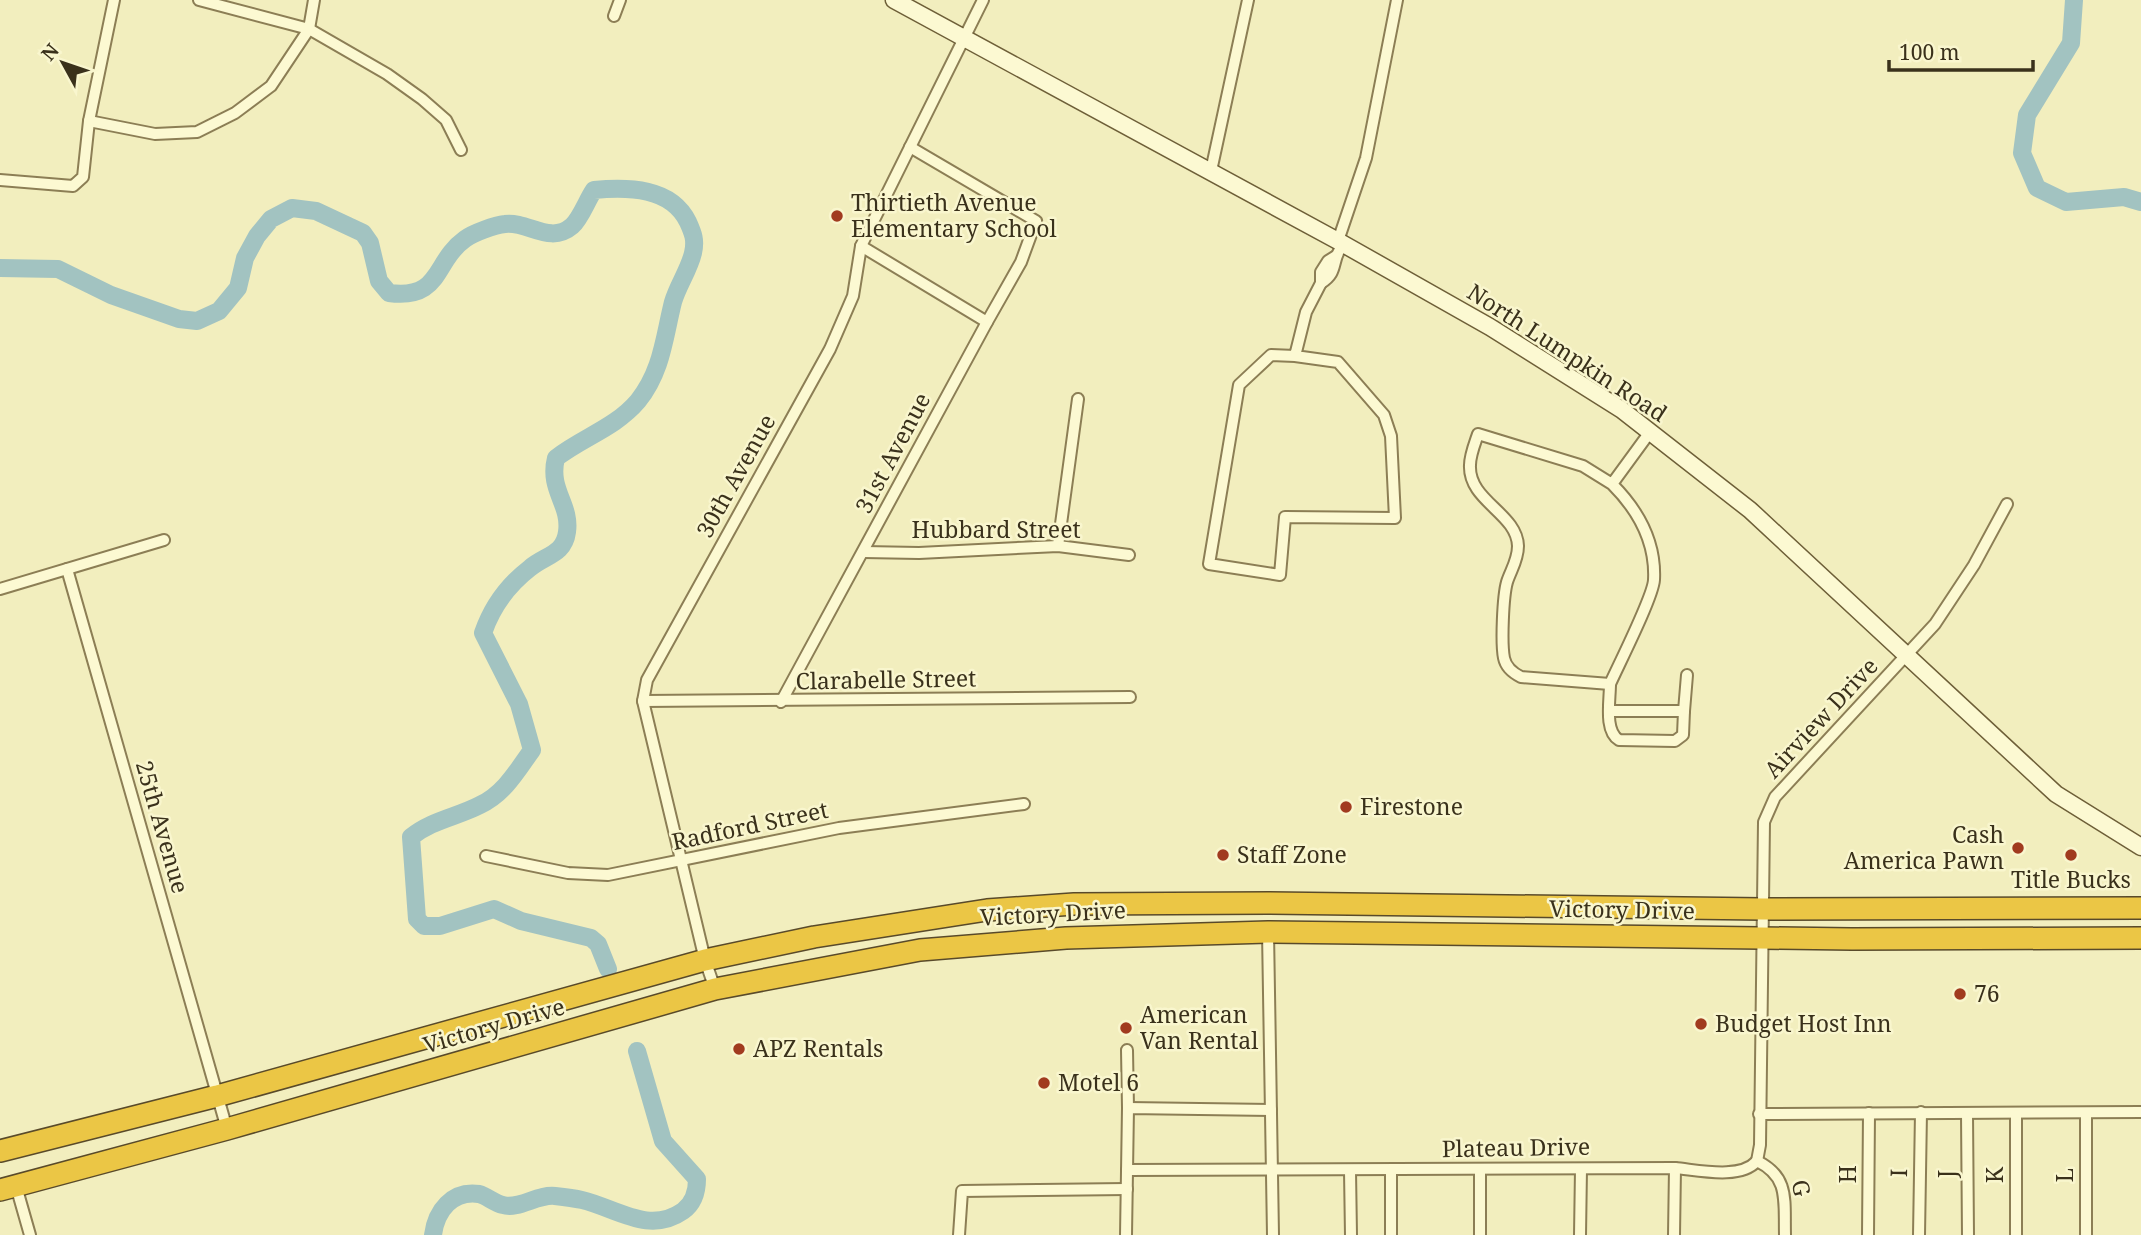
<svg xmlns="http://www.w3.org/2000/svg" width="2141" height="1235" font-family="'Noto Serif',serif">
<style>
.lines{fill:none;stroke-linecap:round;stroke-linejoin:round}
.river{stroke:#a2c3c1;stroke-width:18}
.street-casing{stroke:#8c7e55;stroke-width:14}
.secondary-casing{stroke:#6e5f38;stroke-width:19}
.highway-casing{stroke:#594a2a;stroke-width:24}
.street{stroke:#fcf9d2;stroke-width:10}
.secondary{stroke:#fcf9d2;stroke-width:16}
.highway{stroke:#ebc645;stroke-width:21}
.poi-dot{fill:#a13b1f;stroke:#f9f6ce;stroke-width:2.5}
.labels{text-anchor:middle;stroke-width:5;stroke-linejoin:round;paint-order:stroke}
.poi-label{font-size:23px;fill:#3a311b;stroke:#f9f6ce;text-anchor:start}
.street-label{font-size:23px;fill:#3a311b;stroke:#f9f6ce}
</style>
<rect width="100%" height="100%" fill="#f2eebe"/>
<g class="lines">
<g class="river">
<path d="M2074 0 2071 43 2027 115 2022 153 2037 188 2066 202 2124 197 2141 202"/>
<path d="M0 268 58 269 111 295 179 319 197 321 219 311 238 288 245 258 257 236 271 219 292 208 316 211 363 233 370 243 379 281 389 293C442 300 433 262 465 239 473 233 495 225 505 224 528 221 550 245 572 226 581 218 587 200 594 190 628 187 671 187 688 222 693 233 696 240 693 253 689 270 678 285 673 302 664 338 662 371 638 401 615 428 583 437 556 458 548 490 571 504 567 532 564 555 545 555 530 568 508 585 492 607 483 633L519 704 532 750C517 771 504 794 480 805 457 817 432 820 411 837L417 919 424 926H440L494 909 521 921 591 938 598 944 608 969"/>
<path d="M433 1235C436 1211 452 1190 479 1194 487 1196 494 1203 503 1205 518 1210 538 1194 555 1196 564 1197 573 1198 582 1200 616 1208 649 1235 683 1211 694 1203 697 1192 697 1179L663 1141 637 1051"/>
</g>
<defs>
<g id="street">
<path d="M199 0 309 29 387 74 422 99 446 120 461 150"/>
<path d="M614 16 620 0"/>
<path d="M89 121 155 134 197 132 235 113 271 86 309 29 314 0"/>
<path d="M1211 171 1248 0"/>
<path d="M0 180 73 186 83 177 89 121 114 0"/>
<path d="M1338 241 1366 158 1397 0"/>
<path d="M861 246 987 322"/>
<path d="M1321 283C1337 273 1332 264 1339 251"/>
<path d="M1295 356 1338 362 1384 415 1391 436 1395 518 1285 517 1280 575 1209 564 1239 385 1271 355 1295 356 1306 312 1321 283V272L1328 261 1336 256"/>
<path d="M1612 484C1638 510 1656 541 1654 580 1653 597 1619 664 1610 684L1521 677C1513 673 1506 668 1504 658 1501 643 1503 596 1507 582 1511 570 1518 560 1518 546 1517 513 1468 501 1470 465 1470 455 1475 443 1478 434L1583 466 1612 484 1650 432"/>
<path d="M1058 546 1078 399"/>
<path d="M864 552 919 553 1058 546 1129 555"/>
<path d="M67 569 227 1129"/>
<path d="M0 589 164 540"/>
<path d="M643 701 1130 697"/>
<path d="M781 702 987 322 1021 262 1036 221 910 147"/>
<path d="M1610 711H1684L1683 735 1675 741 1619 740C1604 731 1610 701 1610 684"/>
<path d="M1684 711 1687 675"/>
<path d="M486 856 568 873 608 875 839 828 1024 804"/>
<path d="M1268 932 1273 1235"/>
<path d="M715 989 705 960 643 701 647 680 830 349 853 296 861 246 983 0"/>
<path d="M1127 1050 1128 1108"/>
<path d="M1759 1114 2141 1112"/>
<path d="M1967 1114 1968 1235"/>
<path d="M2086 1114V1235"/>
<path d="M1757 1161 1760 1145 1764 822 1775 797 1935 624 1974 565 2007 504"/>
<path d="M1757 1161C1790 1177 1784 1201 1785 1235"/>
<path d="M1127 1170 1675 1168C1698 1170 1740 1180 1757 1161"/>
<path d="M1391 1170V1235"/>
<path d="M1350 1171 1351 1235"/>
<path d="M16 1186 30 1235"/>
<path d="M959 1235 962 1191 1127 1189"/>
<path d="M1126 1235 1128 1108 1271 1110"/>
<path d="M1480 1235V1170"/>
<path d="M1580 1235 1581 1169"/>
<path d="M1674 1235 1675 1168"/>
<path d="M1868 1235 1869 1113"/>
<path d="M1919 1235 1921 1112"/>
<path d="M2016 1235V1115"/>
</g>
<path id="secondary" d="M894 0 1338 241 1490 327 1622 410 1750 510 2056 794 2141 847"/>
<g id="highway">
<path d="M0 1151 217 1096 705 960 814 937 987 910 1074 904 1268 903 1763 909 2141 908"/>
<path d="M0 1190 227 1129 715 989 920 950 1066 938 1268 932 1852 939 2141 938"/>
</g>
</defs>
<use href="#street" class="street-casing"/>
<use href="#secondary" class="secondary-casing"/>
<use href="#highway" class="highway-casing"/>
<use href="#street" class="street"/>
<use href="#secondary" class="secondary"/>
<use href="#highway" class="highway"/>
</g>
<g class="poi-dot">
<circle cx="837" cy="216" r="7"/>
<circle cx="1346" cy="807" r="7"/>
<circle cx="2018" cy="848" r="7"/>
<circle cx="1223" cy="855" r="7"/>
<circle cx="2071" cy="855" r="7"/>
<circle cx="1960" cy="994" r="7"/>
<circle cx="1701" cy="1024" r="7"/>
<circle cx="1126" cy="1028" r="7"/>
<circle cx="739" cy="1049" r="7"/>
<circle cx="1044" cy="1083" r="7"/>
</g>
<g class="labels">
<g class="poi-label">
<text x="851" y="211">Thirtieth Avenue<tspan x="851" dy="26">Elementary School</tspan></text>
<text x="1360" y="815">Firestone</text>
<text x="2004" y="843" text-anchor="end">Cash<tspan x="2004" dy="26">America Pawn</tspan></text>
<text x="1237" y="863">Staff Zone</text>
<text x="2071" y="888" text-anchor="middle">Title Bucks</text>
<text x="1974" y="1002">76</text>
<text x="1140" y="1023">American<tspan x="1140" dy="26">Van Rental</tspan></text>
<text x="1715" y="1032">Budget Host Inn</text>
<text x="753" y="1057">APZ Rentals</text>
<text x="1058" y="1091">Motel 6</text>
</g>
<g class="street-label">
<text transform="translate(1567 353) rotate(33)" y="8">North Lumpkin Road</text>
<text transform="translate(893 453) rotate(-62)" y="8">31st Avenue</text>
<text transform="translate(736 476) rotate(-61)" y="8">30th Avenue</text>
<text x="996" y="538">Hubbard Street</text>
<text transform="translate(886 680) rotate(-1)" y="8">Clarabelle Street</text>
<text transform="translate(1821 718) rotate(-47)" y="8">Airview Drive</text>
<text transform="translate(750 826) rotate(-12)" y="8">Radford Street</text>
<text transform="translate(162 827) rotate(74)" y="8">25th Avenue</text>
<text transform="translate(1622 910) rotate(1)" y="8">Victory Drive</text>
<text transform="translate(1053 914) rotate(-3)" y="8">Victory Drive</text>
<text transform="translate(494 1026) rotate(-16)" y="8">Victory Drive</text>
<text transform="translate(1516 1148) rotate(-1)" y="8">Plateau Drive</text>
<text transform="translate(1899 1173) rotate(-89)" y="8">I</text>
<text transform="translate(1848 1174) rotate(-90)" y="8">H</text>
<text transform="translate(1947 1174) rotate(-90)" y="8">J</text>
<text transform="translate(1995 1175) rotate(-90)" y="8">K</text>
<text transform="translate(2065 1175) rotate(-90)" y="8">L</text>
<text transform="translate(1801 1188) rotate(79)" y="8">G</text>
</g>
</g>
<g transform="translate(63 63) rotate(310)" stroke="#f9f6ce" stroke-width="5" paint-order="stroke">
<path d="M0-5L12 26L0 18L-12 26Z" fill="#3a311b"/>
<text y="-10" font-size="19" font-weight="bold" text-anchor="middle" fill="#3a311b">N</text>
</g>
<path d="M1889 60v10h144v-10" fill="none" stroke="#3a311b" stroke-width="3.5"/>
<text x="1899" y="60" font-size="21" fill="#3a311b" stroke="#f9f6ce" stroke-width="5" paint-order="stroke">100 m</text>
</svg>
